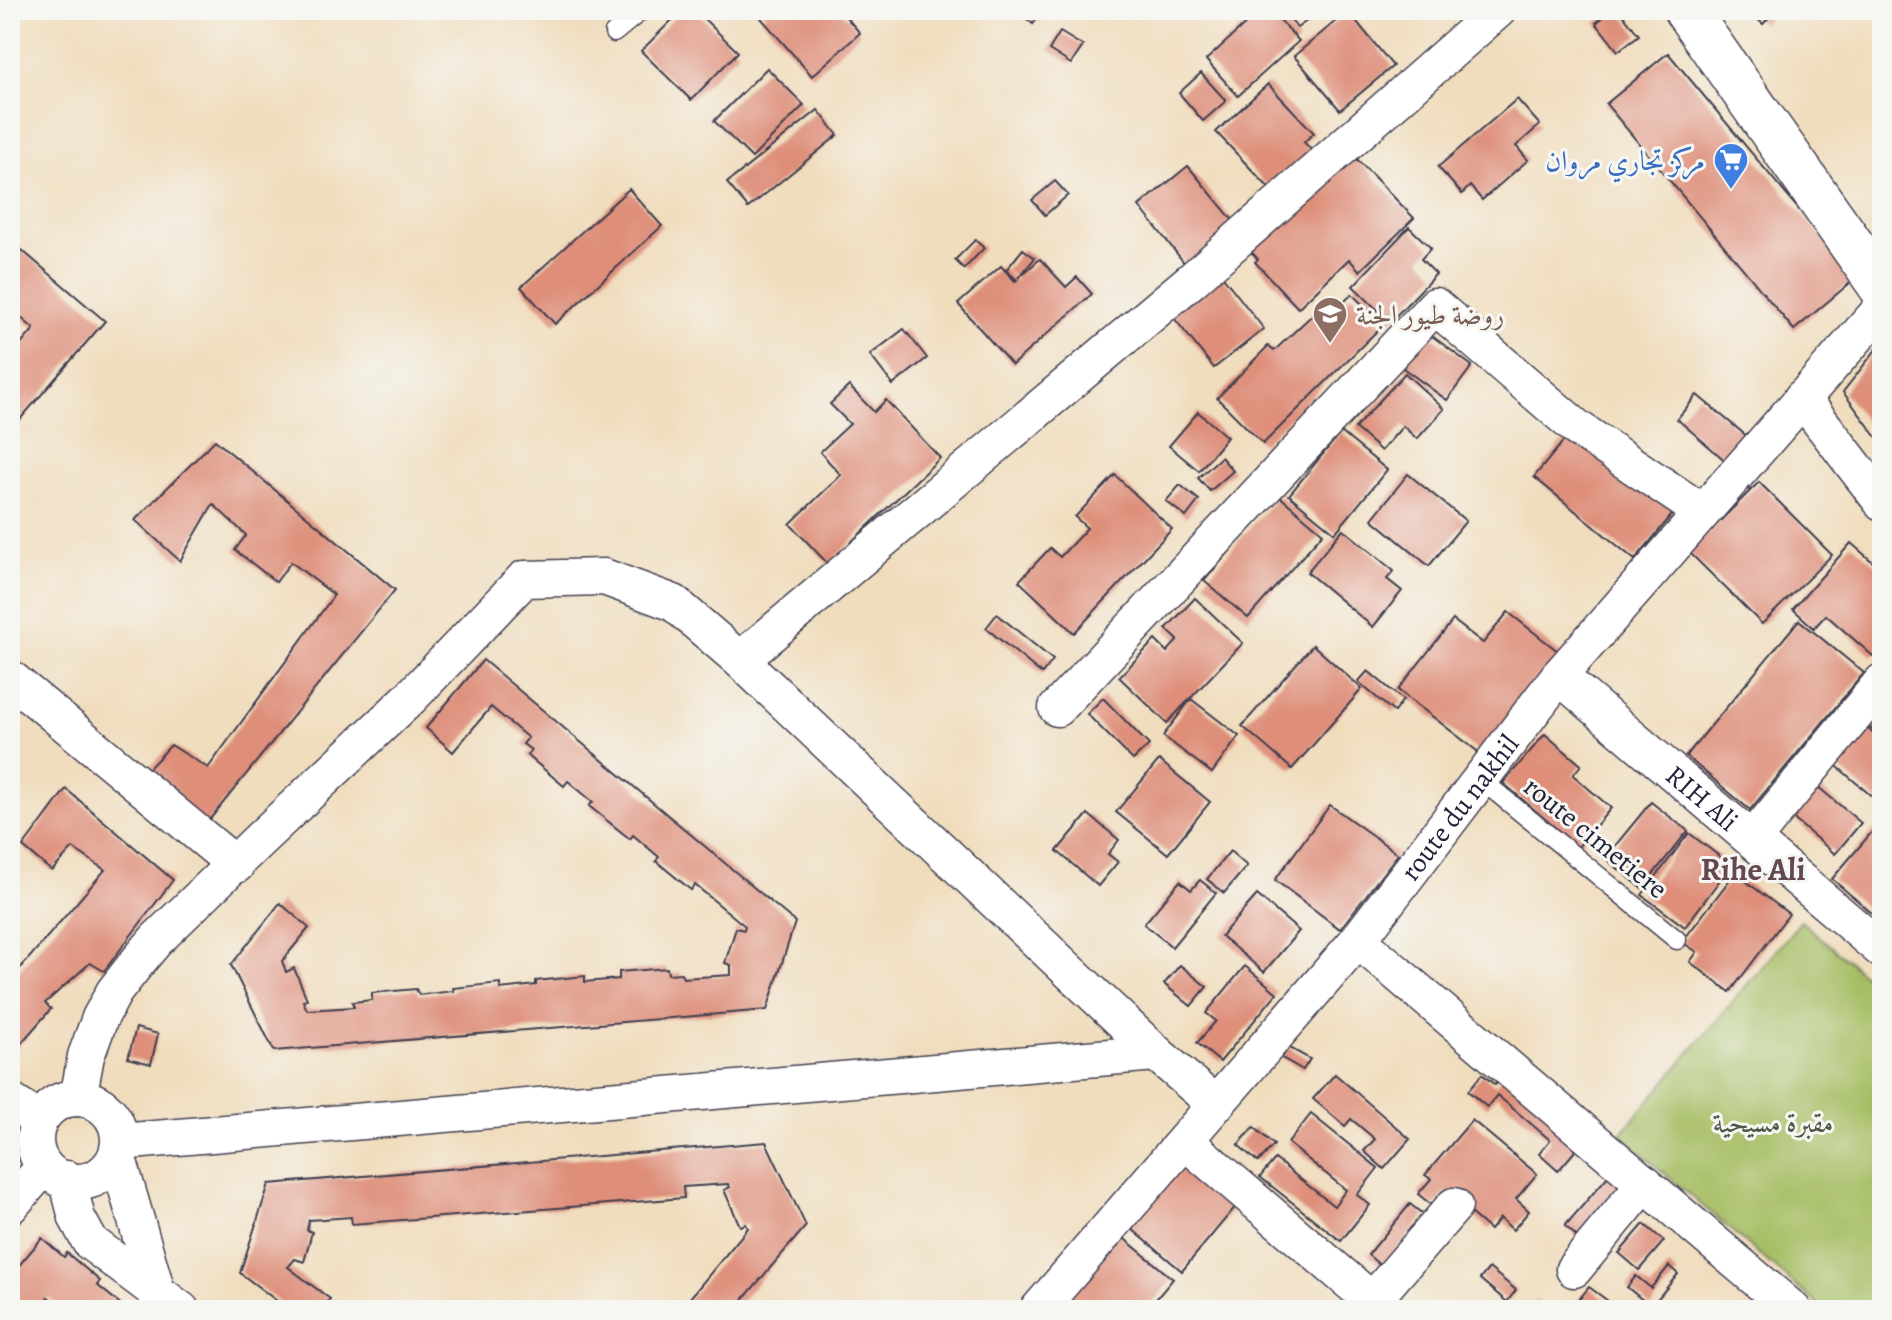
<svg xmlns="http://www.w3.org/2000/svg" width="1892" height="1320" font-family="Alegreya,Amiri,serif">
<style>
.green{fill:#a6bd63;stroke:#64704f;stroke-width:2}
.building{fill:#de8e79}
.lines{fill:none;stroke-linecap:round;stroke-linejoin:round}
.lane-casing{stroke:#413e4f;stroke-width:21}
.street-casing{stroke:#413e4f;stroke-width:39}
.secondary-casing{stroke:#413e4f;stroke-width:47}
.lane{stroke:#fff;stroke-width:18}
.street{stroke:#fff;stroke-width:36}
.secondary{stroke:#fff;stroke-width:44}
.labels{text-anchor:middle;stroke-width:6;stroke-linejoin:round;paint-order:stroke}
.shop-label{font-size:28px;fill:#366cbe;stroke:#f6f6f2;text-anchor:end}
.education-label{font-size:28px;fill:#785e54;stroke:#f6f6f2;text-anchor:start}
.street-label{font-size:28px;fill:#22223b;stroke:#f6f6f2}
.park-label{font-size:28px;fill:#505849;stroke:#f6f6f2}
.quarter-label{font-size:32px;font-weight:bold;fill:#644851;stroke:#f6f6f2}
</style>
<rect width="100%" height="100%" fill="#f6f6f2"/>
<filter id="ink" filterUnits="userSpaceOnUse"><feTurbulence type="fractalNoise" baseFrequency=".0125" numOctaves="2"/><feDisplacementMap in="SourceGraphic" scale="16" xChannelSelector="R" yChannelSelector="G"/><feConvolveMatrix kernelMatrix="1 2 1 2 8 2 1 2 1" color-interpolation-filters="sRGB"/></filter>
<filter id="wash" filterUnits="userSpaceOnUse"><feTurbulence type="fractalNoise" baseFrequency=".006" numOctaves="4" result="noise"/><feDisplacementMap in="SourceGraphic" scale="32" xChannelSelector="R" yChannelSelector="G"/><feGaussianBlur stdDeviation="1.8" result="paint"/><feColorMatrix in="noise" values="0 0 0 0 0 0 0 0 0 0 0 0 0 0 0 0 0 1.4 0 .05"/><feComposite in="paint" operator="in"/></filter>
<g filter="url(#wash)">
<rect width="100%" height="100%" fill="#f0ddbe"/>
<path class="green" d="M1801 921 1882 990V1310H1824L1620 1135Z"/>
<g id="blocks">
<g class="building">
<path d="M682 10H695L738 52 691 100 641 51Z"/>
<path d="M762 10H840L860 33 812 76 761 18 766 14Z"/>
<path d="M1016 10H1044L1033 24Z"/>
<path d="M1261 10H1271L1299 41 1238 96 1206 60Z"/>
<path d="M1283 10H1322L1297 28Z"/>
<path d="M1612 10H1619L1639 35 1618 51 1596 23Z"/>
<path d="M1747 10H1776L1763 24Z"/>
<path d="M1348 11 1393 66 1340 110 1294 56Z"/>
<path d="M1060 32 1083 46 1071 64 1049 50Z"/>
<path d="M1668 53 1856 278 1794 330 1606 104Z"/>
<path d="M767 68 804 105 752 158 714 121Z"/>
<path d="M1201 73 1226 101 1203 121 1179 93Z"/>
<path d="M1268 84 1314 133 1304 142 1313 152 1271 190 1216 132Z"/>
<path d="M1517 99 1540 125 1516 146 1528 160 1482 200 1470 186 1462 194 1438 167Z"/>
<path d="M818 110 838 135 748 208 727 183Z"/>
<path d="M1346 148 1414 218 1360 271 1349 259 1298 308 1255 262 1258 259 1245 245Z"/>
<path d="M1188 166 1241 230 1190 270 1139 206Z"/>
<path d="M1055 181 1068 195 1045 215 1032 200Z"/>
<path d="M629 189 662 226 555 324 521 287Z"/>
<path d="M1409 227 1431 248 1421 259 1436 274 1390 322 1353 286Z"/>
<path d="M10 240 105 321 10 431V357L34 329 10 308Z"/>
<path d="M975 240 984 248 964 269 955 260Z"/>
<path d="M1023 249 1035 258 1018 278 1040 259 1066 287 1077 277 1092 294 1012 365 958 304 1001 266 1015 281 1017 280 1006 270Z"/>
<path d="M1220 273 1264 329 1214 368 1170 313Z"/>
<path d="M1352 294 1383 325 1263 444 1217 398 1268 346 1274 351 1326 302 1335 311Z"/>
<path d="M904 329 927 358 893 385 870 355Z"/>
<path d="M1428 333 1472 366 1447 400 1403 368Z"/>
<path d="M1882 342V444L1843 392Z"/>
<path d="M1405 373 1444 409 1417 439 1403 426 1381 451 1355 428Z"/>
<path d="M849 386 874 412 886 400 940 458 828 564 790 524 841 475 820 452 850 424 830 404Z"/>
<path d="M1697 395 1749 438 1728 463 1677 419Z"/>
<path d="M1198 412 1227 437 1199 471 1169 446Z"/>
<path d="M1575 427 1676 510 1635 560 1534 477Z"/>
<path d="M1341 432 1387 470 1335 533 1289 495Z"/>
<path d="M215 440 395 590 198 834 136 782 171 745 208 768 334 595 291 562 276 582 235 550 246 535 213 504 180 561 135 520Z"/>
<path d="M1221 457 1233 471 1210 491 1198 478Z"/>
<path d="M1408 474 1466 521 1429 566 1372 519Z"/>
<path d="M1115 475 1172 529 1074 633 1019 581 1050 548 1060 557 1087 528 1075 517Z"/>
<path d="M1759 482 1832 555 1762 624 1689 552Z"/>
<path d="M1180 485 1199 500 1186 517 1166 501Z"/>
<path d="M1278 495 1323 533 1248 618 1204 581Z"/>
<path d="M1343 529 1394 571 1387 579 1402 591 1373 627 1307 572Z"/>
<path d="M1851 543 1882 570V646L1873 656 1826 615 1814 628 1793 609Z"/>
<path d="M1195 598 1243 643 1167 723 1119 677 1155 640 1167 652 1178 640 1166 629Z"/>
<path d="M1508 612 1564 656 1485 757 1398 690 1453 620 1483 643Z"/>
<path d="M997 614 1053 660 1042 674 986 628Z"/>
<path d="M1799 620 1864 673 1750 810 1686 756Z"/>
<path d="M1313 645 1362 689 1292 769 1242 726Z"/>
<path d="M483 660 795 922 767 1010 274 1051 231 965 280 903 309 928 282 961 286 972 294 968 307 999 303 1001 307 1010 354 1007 352 1002 372 1000V993L416 989 419 995 454 991 453 988 500 983V989L536 985V981L585 976V982L619 979V972L667 968 668 974 681 973 683 978 731 975V965L725 963 736 928 744 930 745 926 695 885 691 890 656 861 659 857 633 835 630 839 589 806 593 802 568 781 564 786 527 755 531 750 523 744 528 738 491 707 453 752 426 728Z"/>
<path d="M1368 671 1403 700 1394 712 1358 682Z"/>
<path d="M1103 698 1149 745 1133 760 1087 714Z"/>
<path d="M1191 699 1239 736 1212 773 1163 736Z"/>
<path d="M1882 699V738L1861 720Z"/>
<path d="M1856 719 1882 741V805L1825 756Z"/>
<path d="M1545 734 1581 765 1573 775 1611 808 1578 847 1503 783Z"/>
<path d="M1159 760 1210 802 1168 854 1116 812Z"/>
<path d="M1810 780 1861 823 1835 854 1784 811Z"/>
<path d="M66 789 173 880 104 971 90 963 45 1003 51 1009 16 1049 10 1043V980L105 870 73 848 52 871 23 847Z"/>
<path d="M1651 802 1688 831 1642 888 1605 858Z"/>
<path d="M1330 805 1398 854 1340 929 1275 880Z"/>
<path d="M1088 814 1119 840 1108 854 1118 862 1098 886 1057 851Z"/>
<path d="M1882 820V918L1880 920 1832 879Z"/>
<path d="M1689 833 1731 865 1685 927 1642 895Z"/>
<path d="M1230 851 1247 866 1224 893 1207 879Z"/>
<path d="M1735 873 1789 914 1730 992 1690 962 1697 952 1682 942Z"/>
<path d="M1200 880 1216 893 1172 947 1144 924 1180 881 1191 890Z"/>
<path d="M1257 895 1299 931 1264 972 1221 936Z"/>
<path d="M1180 965 1207 987 1191 1006 1164 984Z"/>
<path d="M1245 966 1277 993 1220 1062 1197 1043 1216 1021 1206 1013Z"/>
<path d="M136 1028 158 1034 151 1064 128 1058Z"/>
<path d="M1288 1047 1310 1059 1303 1070 1282 1058Z"/>
<path d="M1506 1072 1581 1144 1558 1171 1539 1154 1550 1140 1497 1095 1487 1107 1468 1091 1482 1074 1495 1085Z"/>
<path d="M1335 1074 1410 1139 1384 1169 1364 1151 1375 1139 1351 1119 1345 1126 1313 1099Z"/>
<path d="M1311 1114 1378 1168 1357 1195 1370 1205 1341 1241 1260 1177 1275 1159 1334 1206 1346 1190 1288 1143Z"/>
<path d="M1472 1120 1537 1174 1516 1199 1529 1211 1513 1230 1500 1218 1490 1230 1446 1192 1434 1207 1418 1194 1431 1179 1425 1175Z"/>
<path d="M1254 1127 1274 1145 1258 1162 1238 1145Z"/>
<path d="M766 1142 806 1226 734 1310H680L748 1228 746 1224 740 1226 724 1190 730 1187 728 1184 683 1187 684 1198 352 1224 351 1217 309 1220 307 1230 312 1232 304 1262 295 1259 288 1267 330 1299 321 1310H289L240 1273 269 1184Z"/>
<path d="M1180 1159 1237 1205 1182 1271 1126 1224Z"/>
<path d="M1615 1168 1633 1184 1583 1242 1565 1226Z"/>
<path d="M1410 1204 1425 1216 1382 1267 1368 1255Z"/>
<path d="M1644 1224 1664 1241 1639 1270 1619 1253Z"/>
<path d="M1114 1230 1173 1279 1147 1310H1048Z"/>
<path d="M42 1238 64 1257 67 1253 100 1281 97 1285 128 1310H63L48 1297 37 1310H10V1276Z"/>
<path d="M1669 1266 1678 1274 1651 1307 1627 1287 1636 1276 1651 1288Z"/>
<path d="M1489 1268 1516 1290 1507 1302 1480 1279Z"/>
<path d="M1589 1287 1608 1301 1602 1310H1583L1575 1304Z"/>
<path d="M1536 1300 1546 1308 1527 1310Z"/>
</g>
</g>
</g>
<g filter="url(#ink)">
<use href="#blocks" fill-opacity="0" stroke="#413e4f" stroke-width="2"/>
<g class="lines">
<defs>
<g id="lane">
<path d="M614 33 642 10"/>
<path d="M1479 778 1677 940"/>
</g>
<g id="street">
<path d="M1802 398 1882 502"/>
<path d="M740 660 1193 279 1498 10"/>
<path id="s1" d="M1559 676 1882 950"/>
<path d="M10 678 236 865"/>
<path d="M1057 708 1435 306 1577 428 1702 512"/>
<path d="M1753 839 1882 682"/>
<path d="M1358 940 1793 1310"/>
<circle cx="77" cy="1140" r="42"/>
<path d="M78 1098 86 1056 100 1018 114 992 135 965 156 940 259 840 409 699 524 579 604 577 674 603 740 660 1156 1053 1215 1104"/>
<path d="M10 1101 39 1120"/>
<path d="M1185 1141 1383 1310"/>
<path d="M120 1142 1156 1053"/>
<path d="M117 1155 157 1292"/>
<path d="M67 1179 77 1218 90 1242 181 1310"/>
<path d="M10 1206 44 1167"/>
<path d="M1574 1269 1645 1183"/>
<path d="M1372 1301 1454 1206"/>
<path id="s2" d="M1038 1310 1358 940 1559 676 1882 308"/>
</g>
<path id="secondary" d="M1686 10 1882 288"/>
</defs>
<use href="#lane" class="lane-casing"/>
<use href="#street" class="street-casing"/>
<use href="#secondary" class="secondary-casing"/>
<use href="#lane" class="lane"/>
<use href="#street" class="street"/>
<use href="#secondary" class="secondary"/>
</g>
</g>
<defs>
<symbol id="supermarket-pin" viewBox="-11 -11 22 30"><path d="M0 17L-7.5 6A9.5 9.5 0 1 1 7.5 6Z" fill="#3f7fe0" stroke="#f6f6f2"/><path d="M-6-5.5h2.5l.6 2H6L4.5 2H-2.5L-4.4-4H-6ZM-1.5 3.2a1.3 1.3 0 1 0 .1 0ZM3 3.2a1.3 1.3 0 1 0 .1 0Z" fill="#fff"/></symbol>
<symbol id="school-pin" viewBox="-11 -11 22 30"><path d="M0 17L-7.5 6A9.5 9.5 0 1 1 7.5 6Z" fill="#8d6e63" stroke="#f6f6f2"/><path d="M0-5L7-2L0 1L-7-2ZM-4 1L0 2.5L4 1V4Q0 6-4 4Z" fill="#fff"/></symbol>
</defs>
<g fill-rule="evenodd">
<use href="#supermarket-pin" x="1711" y="140" width="40" height="54"/>
<use href="#school-pin" x="1310" y="294" width="40" height="54"/>
</g>
<g class="labels">
<g class="shop-label">
<text x="1705" y="170">مركز تجاري مروان</text>
</g>
<g class="education-label">
<text x="1356" y="324">روضة طيور الجنة</text>
</g>
<g class="street-label">
<text dy="10" stroke="none"><textPath href="#s1" startOffset="188">RIH Ali</textPath></text>
<text dy="10" stroke="none"><textPath href="#s2" startOffset="656">route du nakhil</textPath></text>
<text transform="translate(1596 837) rotate(39)" y="10">route cimetiere</text>
</g>
<g class="park-label">
<text x="1773" y="1132">مقبرة مسيحية</text>
</g>
<g class="quarter-label">
<text x="1753" y="880">Rihe Ali</text>
</g>
</g>
<rect width="1892" height="1320" fill="none" stroke="#f6f6f2" stroke-width="40"/>
</svg>
